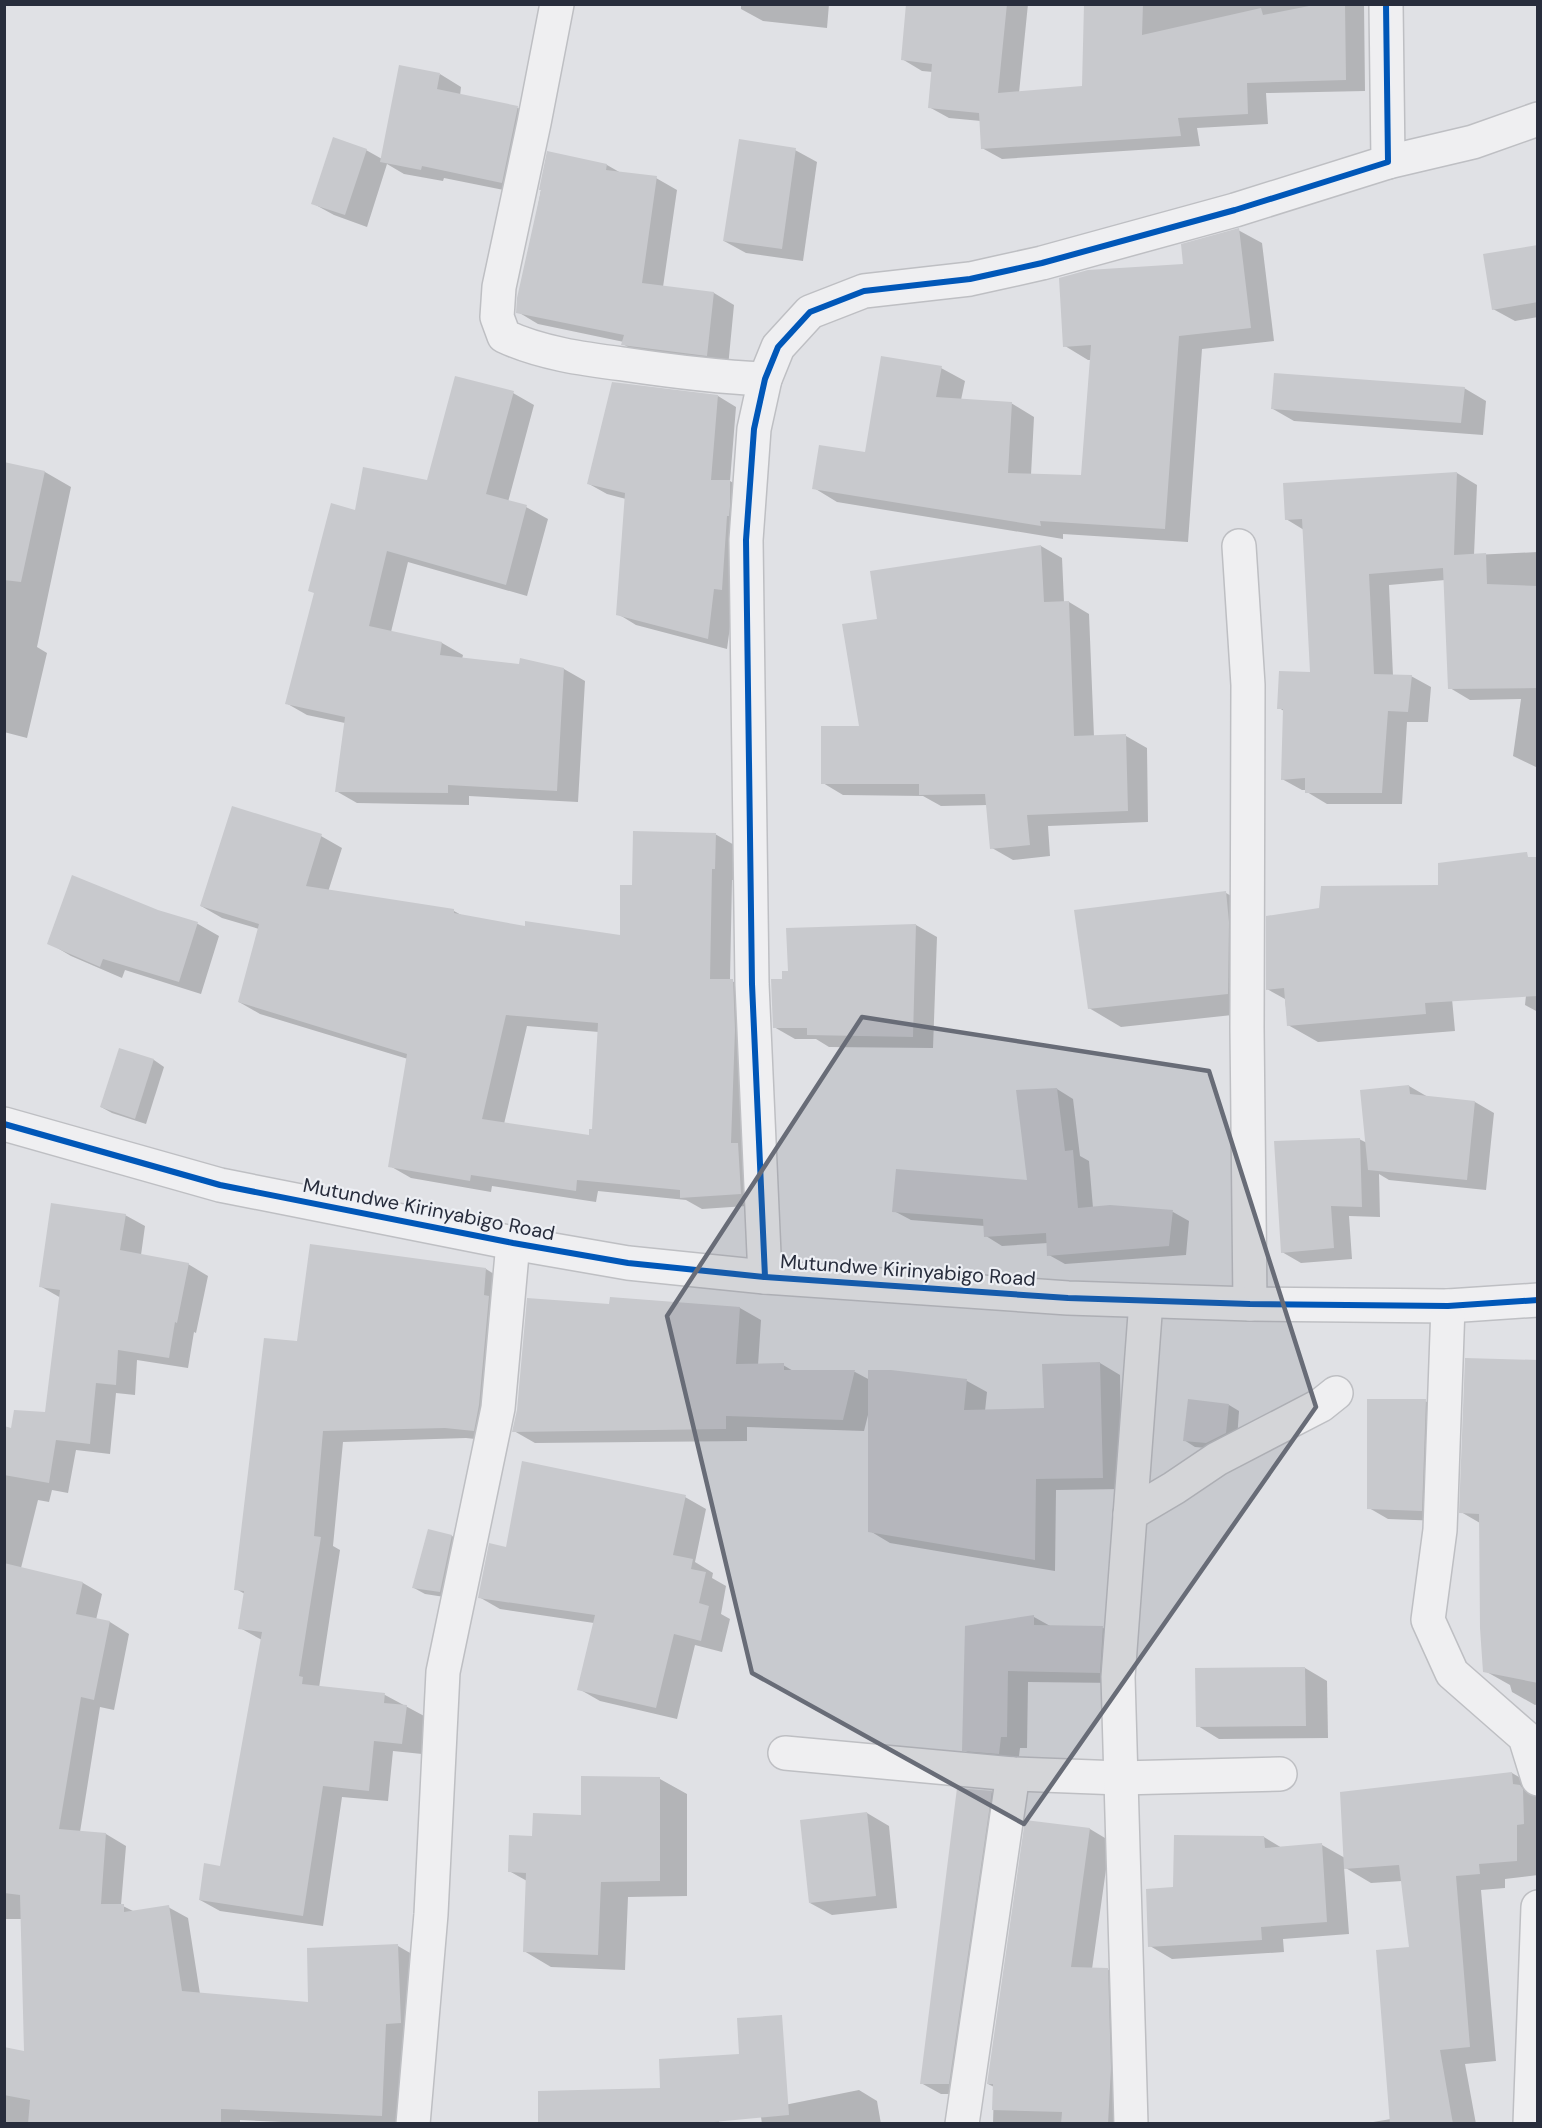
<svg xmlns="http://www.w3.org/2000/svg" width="1542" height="2128" font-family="'DM Sans',sans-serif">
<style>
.shadow{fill:#0003;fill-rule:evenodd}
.building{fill:#c8c9cd;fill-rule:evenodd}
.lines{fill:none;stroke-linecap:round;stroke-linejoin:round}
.minor-casing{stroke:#bebfc3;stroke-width:36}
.minor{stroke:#efeff1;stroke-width:33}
.cycleway-casing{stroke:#edeff4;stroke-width:10}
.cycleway{stroke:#0057b8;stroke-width:6}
.marked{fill:#686c77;fill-opacity:0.2;stroke:#686c77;stroke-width:4.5;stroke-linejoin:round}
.labels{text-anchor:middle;stroke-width:4.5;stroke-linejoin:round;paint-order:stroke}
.street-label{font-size:20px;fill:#282d3c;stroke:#edeff4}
</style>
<rect width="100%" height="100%" fill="#e0e1e5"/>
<g class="shadow">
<path d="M741 4H829L827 28 763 21 741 9Z"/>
<path d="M908 4H1028L1019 93 1083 88 1086 4H1364L1365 91 1266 93 1268 124 1197 128 1200 146 1002 159 982 148 981 121 949 118 929 107 933 72 922 71 902 59Z"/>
<path d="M440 74 461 87 460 96 518 108 539 120 524 194 444 178 443 181 404 174 387 164 367 227 334 215 312 203 366 150 382 159Z"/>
<path d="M795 150 817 162 803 261 746 253 724 241Z"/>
<path d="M548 153 607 165 621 173 656 178 677 190 663 287 714 293 734 305 728 367 643 356 623 344 624 342 538 324 518 312Z"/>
<path d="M1238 230 1262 243 1274 341 1202 349 1188 542 1063 534V539L837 502 814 488 866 454 941 368 965 381 961 400 1011 403 1034 417 1031 475 1083 477 1091 360H1088L1065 346Z"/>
<path d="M1538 246V317L1515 321 1493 309Z"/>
<path d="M1464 388 1486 401 1483 435 1294 421 1273 409Z"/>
<path d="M513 393 534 405 508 502 526 507 548 519 527 596 408 562 391 632 442 643 463 655 462 659 564 669 585 681 578 802 469 796V805L357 803 336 791 345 723 307 715 286 703 356 512 428 482Z"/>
<path d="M718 396 736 407 730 481 748 492 727 649 636 625 618 614 626 499 607 494 589 484Z"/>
<path d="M4 463 45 472 71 487 37 647 47 653 27 738 4 732Z"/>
<path d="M1457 473 1477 485 1474 555 1538 552V768L1513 756 1521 699 1470 700 1450 688 1445 580 1389 585 1393 676H1411L1431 687 1428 722H1407L1402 804H1327L1307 792V790H1302L1282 779 1284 711 1279 708 1311 674 1304 530 1286 519 1284 484Z"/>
<path d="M1041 546 1062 558 1064 602H1069L1089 614 1094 737 1126 736 1147 748 1148 822 1048 826 1050 856 1013 860 992 848 988 805 941 806 923 796 843 795 823 783 861 728 879 621Z"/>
<path d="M715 834 736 846V880H732L730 980 754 993 761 1205 702 1209 686 1200 598 1191 596 1202 492 1186 491 1192 411 1178 390 1166 408 1059 260 1014 239 1002 259 929 222 918 201 906 321 836 342 848 328 892 454 911 463 916 526 928 622 937 633 886ZM527 1026 599 1032 593 1131 590 1137 504 1124Z"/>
<path d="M1226 893 1258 911 1260 1012 1121 1027 1089 1008Z"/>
<path d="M158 911 198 924 219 936 201 994 125 970 122 978 71 956 49 943Z"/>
<path d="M1268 917 1451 988 1455 1031 1318 1042 1288 1025 1285 999 1267 989Z"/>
<path d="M916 925 937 937 933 1048 829 1047 816 1039H795L774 1027 784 980 790 973Z"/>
<path d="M1529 967H1538V1012L1525 1005Z"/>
<path d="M120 1050 154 1060 164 1067 146 1124 112 1113 101 1107Z"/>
<path d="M1409 1086 1428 1097 1475 1102 1494 1113 1486 1190 1389 1180 1379 1174 1380 1217 1349 1216 1352 1259 1301 1263 1282 1252 1359 1139 1367 1143Z"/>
<path d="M1057 1089 1073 1099 1080 1156 1089 1161 1093 1208 1173 1212 1189 1221 1186 1255 1065 1264 1049 1255 1048 1243 1002 1246 986 1236 985 1226 911 1220 894 1211 1028 1182Z"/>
<path d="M125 1215 145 1226 141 1255 188 1264 208 1276 196 1333 194 1332 188 1368 137 1360 135 1395 116 1393 110 1454 76 1450 68 1493 52 1490 49 1502 38 1500 21 1568 83 1583 102 1594 96 1620 110 1622 129 1634 114 1710 100 1707 80 1832 106 1834 126 1846 121 1905 135 1912 168 1907 188 1918 200 1994 310 2004 398 1946 417 1957 402 2124H328L240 2120V2124H4V2049L25 2053 22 1919H4V1427L13 1429 46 1414 61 1298 40 1286Z"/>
<path d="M486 1269 505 1281 494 1441 466 1438 343 1442 333 1546 340 1550 319 1688 385 1695 426 1717 422 1754 393 1751 388 1801 342 1797 323 1926 220 1911 200 1900 221 1867 262 1640 240 1628 245 1594 236 1589 298 1343Z"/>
<path d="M611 1299 740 1308 761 1320 758 1365H783L795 1372H855L870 1380 967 1381 987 1392 985 1411 1046 1410 1100 1363 1120 1375 1122 1489 1056 1490 1055 1571 890 1543 870 1531 868 1415 864 1431 747 1427V1441L535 1443 514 1431 611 1306Z"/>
<path d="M1538 1361V1704L1535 1705 1512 1692 1510 1685 1485 1671 1480 1523 1461 1512Z"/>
<path d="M1425 1401 1445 1412 1441 1521 1388 1519 1369 1508Z"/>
<path d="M1229 1405 1239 1411 1237 1439 1218 1449 1195 1447 1184 1440Z"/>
<path d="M685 1497 706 1509 695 1562 713 1573 712 1578 726 1586 721 1614 730 1619 722 1652 695 1645 677 1719 600 1701 579 1689 594 1623 500 1609 479 1597 507 1549Z"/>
<path d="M429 1531 452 1536 462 1542 451 1598 425 1594 414 1588Z"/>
<path d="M1034 1617 1052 1627 1103 1628 1123 1639 1119 1683 1028 1682 1027 1748H1020L1018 1764 984 1761 964 1750 966 1627Z"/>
<path d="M1305 1668 1327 1681 1328 1738 1219 1739 1198 1726Z"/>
<path d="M1512 1773 1538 1788V1875L1505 1879V1888L1481 1890 1496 2061 1465 2064 1476 2124H1361L1391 2119 1411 1948 1402 1881 1371 1883 1344 1867 1349 1934 1283 1939 1284 1952 1172 1959 1150 1946 1174 1889 1264 1837 1282 1848 1322 1845 1345 1858Z"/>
<path d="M660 1779 687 1794V1896L628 1897 625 1970 551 1967 524 1951 527 1881 509 1871 534 1837 582 1817Z"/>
<path d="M991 1792 1011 1804 968 2094H941L921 2083Z"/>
<path d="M867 1813 889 1826 897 1908 832 1915 810 1903Z"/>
<path d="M1027 1821 1090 1829 1110 1841 1092 1969H1107L1127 1981 1132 2124H993L994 2087 988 2084Z"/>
<path d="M717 2071 719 2124H557L662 2089Z"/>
<path d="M859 2090 877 2101 881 2124H762L760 2110Z"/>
</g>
<g class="building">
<path d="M906 4H1007L998 93 1082 86 1084 4H1143L1142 35 1261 8 1263 15 1319 4H1345L1346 80 1247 83 1248 114 1178 118 1181 136 981 149 979 113 928 108 932 64 901 60Z"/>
<path d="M399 65 440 73 437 89 518 106 502 183 422 166 421 170 380 162Z"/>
<path d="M333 137 367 149 345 215 311 204Z"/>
<path d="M739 139 796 148 782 249 723 241Z"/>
<path d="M547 151 607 164 606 170 657 176 642 283 714 292 707 356 621 345 624 335 516 313 517 298 541 190H539Z"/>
<path d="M1239 228 1251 328 1179 336 1165 529 1040 521 1041 526 812 489 819 445 865 452 881 356 942 366 936 397 1012 402 1008 473 1081 475 1091 345 1063 347 1059 278 1088 270 1183 264 1181 244Z"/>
<path d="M1538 245V302L1492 310 1483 254Z"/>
<path d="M1274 373 1465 387 1461 423 1271 409Z"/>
<path d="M455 376 514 391 486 494 527 505 506 585 387 551 369 626 442 642 440 655 519 664 520 658 564 668 557 791 448 785V793L335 792 345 717 285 704 314 593 308 591 331 503 355 510 363 467 427 480Z"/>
<path d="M612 382 718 395 711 480H730V506L729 516H727L722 590 714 589 708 639 616 615 625 493 587 484Z"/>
<path d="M4 462 45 471 21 582 4 580Z"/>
<path d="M1457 472 1454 555 1486 553 1487 584 1538 586V688L1448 689 1443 568 1369 574 1374 674 1412 675 1408 712 1388 711 1382 793H1305V778L1281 780 1283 709H1277L1279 671 1310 672 1302 519 1285 520 1283 483Z"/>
<path d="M1041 545 1044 602 1069 601 1074 736 1126 734 1128 811 1027 815 1030 845 990 849 985 794 919 795V784H821V726H859L842 624 877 619 870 571Z"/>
<path d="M232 806 322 834 306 886 454 909V913L525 926V921L620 935V885H632L633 831 716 833 715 869H712L710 979H733L735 1030 731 1143H738L741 1194 680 1198V1190L577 1180 576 1191 471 1175 470 1181 388 1167 407 1054 238 1002 259 924 200 906ZM506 1015 598 1023 592 1129H589V1135L482 1119Z"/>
<path d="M1527 852 1528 857H1538V996L1425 1003 1426 1014 1287 1026 1284 988 1266 990V916L1319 908 1321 886 1438 885V863Z"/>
<path d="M72 875 158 910 198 922 179 982 103 959 100 967 47 944Z"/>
<path d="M1226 891 1229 922 1228 994 1088 1009 1074 910Z"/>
<path d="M916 924 913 1037 807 1035V1028H773L771 979H782V971H788L786 928Z"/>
<path d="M119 1048 154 1059 135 1119 100 1107Z"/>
<path d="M1409 1085 1410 1094 1475 1101 1467 1180 1368 1170 1360 1090Z"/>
<path d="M1057 1088 1065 1151 1073 1150 1078 1208 1110 1205 1173 1210 1169 1246 1047 1256 1046 1233 984 1237 983 1219 892 1212 896 1169 1027 1180 1016 1090Z"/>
<path d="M1360 1138 1362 1207 1331 1206 1334 1248 1281 1253 1274 1141Z"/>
<path d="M51 1203 126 1214 120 1250 189 1263 177 1323 175 1322 169 1358 118 1350 116 1385 96 1383 90 1444 56 1440 49 1483 4 1475V1426L11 1428 14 1410 45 1412 60 1290 39 1287Z"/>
<path d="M310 1244 486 1268 484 1295 489 1296 479 1405 474 1431 445 1428 323 1431 314 1536 321 1537 299 1676 303 1677 302 1684 385 1693 384 1703 407 1705 402 1744 374 1741 369 1791 323 1786 303 1916 199 1900 204 1863 220 1866 262 1632 238 1629 244 1591 234 1590 264 1338 297 1341Z"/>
<path d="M610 1297 740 1307 736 1364 784 1363V1370H855L843 1420 726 1416V1429L512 1432 517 1410 527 1298 609 1304Z"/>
<path d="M1465 1358 1538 1360V1683L1483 1672 1480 1628 1479 1514 1459 1513Z"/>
<path d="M1100 1362 1103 1478 1036 1479 1035 1560 868 1532V1370H891L967 1379 964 1410 1044 1408 1042 1364Z"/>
<path d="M1188 1399 1229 1404 1226 1433 1206 1443 1183 1441Z"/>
<path d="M1367 1399H1426L1422 1511 1367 1509Z"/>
<path d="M522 1461 686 1495 673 1555 693 1559 691 1569 706 1572 699 1603 709 1606 701 1641 674 1634 656 1708 577 1690 595 1615 478 1598 489 1543 506 1547Z"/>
<path d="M428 1529 452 1535 440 1592 412 1588Z"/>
<path d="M4 1563 83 1582 76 1614 110 1621 94 1700 81 1697 59 1829 106 1833 101 1904H124V1912L169 1905 182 1991 308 2002 307 1948 398 1944 401 2023 386 2024 382 2116 221 2109V2124H28L30 2100 4 2095V2047L24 2051 20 1895 4 1893Z"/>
<path d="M1034 1615V1625L1103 1626 1100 1673 1008 1671 1007 1737H1001L999 1754 962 1751 965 1626Z"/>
<path d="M1305 1667 1306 1726 1196 1727 1195 1668Z"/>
<path d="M1512 1772 1513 1784 1520 1785 1523 1789 1524 1824 1517 1825V1861L1479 1864 1480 1874 1456 1876 1470 2047 1440 2050 1453 2124H1390L1376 1950 1409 1947 1399 1865 1344 1869 1340 1792Z"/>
<path d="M581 1776 660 1777V1881L601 1882 598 1955 523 1952 526 1873 508 1872 509 1835 532 1836 533 1813 581 1815Z"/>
<path d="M957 1788 992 1791 949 2084H920Z"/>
<path d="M867 1812 876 1896 809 1903 800 1820Z"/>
<path d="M1025 1820 1090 1828 1071 1967 1108 1968 1111 2068 1108 2124H1061L1062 2112 992 2110 993 2084H987Z"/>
<path d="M1174 1835 1264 1836 1265 1848 1322 1843 1327 1922 1261 1927 1262 1940 1148 1947 1146 1889 1173 1887Z"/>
<path d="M782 2015 789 2115 693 2124H538V2091L660 2088 659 2059 739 2054 737 2018Z"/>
</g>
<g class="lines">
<defs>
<g id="minor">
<path d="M557 4 534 123 499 287 497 317 504 336C540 353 583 359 623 364 670 371 717 377 765 379"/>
<path d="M1388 162 1473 142 1538 119"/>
<path d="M1239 546 1248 685 1247 1028 1250 1304"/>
<path d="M4 1124 220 1185 513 1243 628 1263 765 1277 1068 1298 1250 1304 1448 1306 1538 1300"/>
<path d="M765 1277 752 984 746 540 754 429 765 379 778 347 810 312 864 291 970 279 1042 263 1235 210 1388 162 1386 4"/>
<path d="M1448 1306 1440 1530 1428 1620 1452 1673 1525 1737 1538 1779"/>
<path d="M1130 1514 1174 1488 1217 1459 1321 1405 1336 1393"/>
<path d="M785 1753 1013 1774 1120 1778 1280 1774"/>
<path d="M413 2124 431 1914 443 1672 498 1408 513 1243"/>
<path d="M962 2124 1013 1774"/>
<path d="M1131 2124 1118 1677 1146 1301"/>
<path d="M1530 2124 1538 1907"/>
</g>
</defs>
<use href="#minor" class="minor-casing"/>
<use href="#minor" class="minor"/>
<defs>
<g id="cycleway">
<path d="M4 1124 220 1185 513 1243 628 1263 765 1277 1068 1298 1250 1304 1448 1306 1538 1300"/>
<path d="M765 1277 752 984 746 540 754 429 765 379 778 347 810 312 864 291 970 279 1042 263 1235 210 1388 162 1386 4"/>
</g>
</defs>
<use href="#cycleway" class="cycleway-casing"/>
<use href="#cycleway" class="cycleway"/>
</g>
<path class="marked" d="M862 1017 1209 1071 1316 1407 1024 1824 752 1673 667 1316Z"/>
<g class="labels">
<g class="street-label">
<text transform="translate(429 1209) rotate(11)" y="7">Mutundwe Kirinyabigo Road</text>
<text transform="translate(908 1270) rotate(4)" y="7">Mutundwe Kirinyabigo Road</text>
</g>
</g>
<rect width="1542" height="2128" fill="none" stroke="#282d3c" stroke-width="12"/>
</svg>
